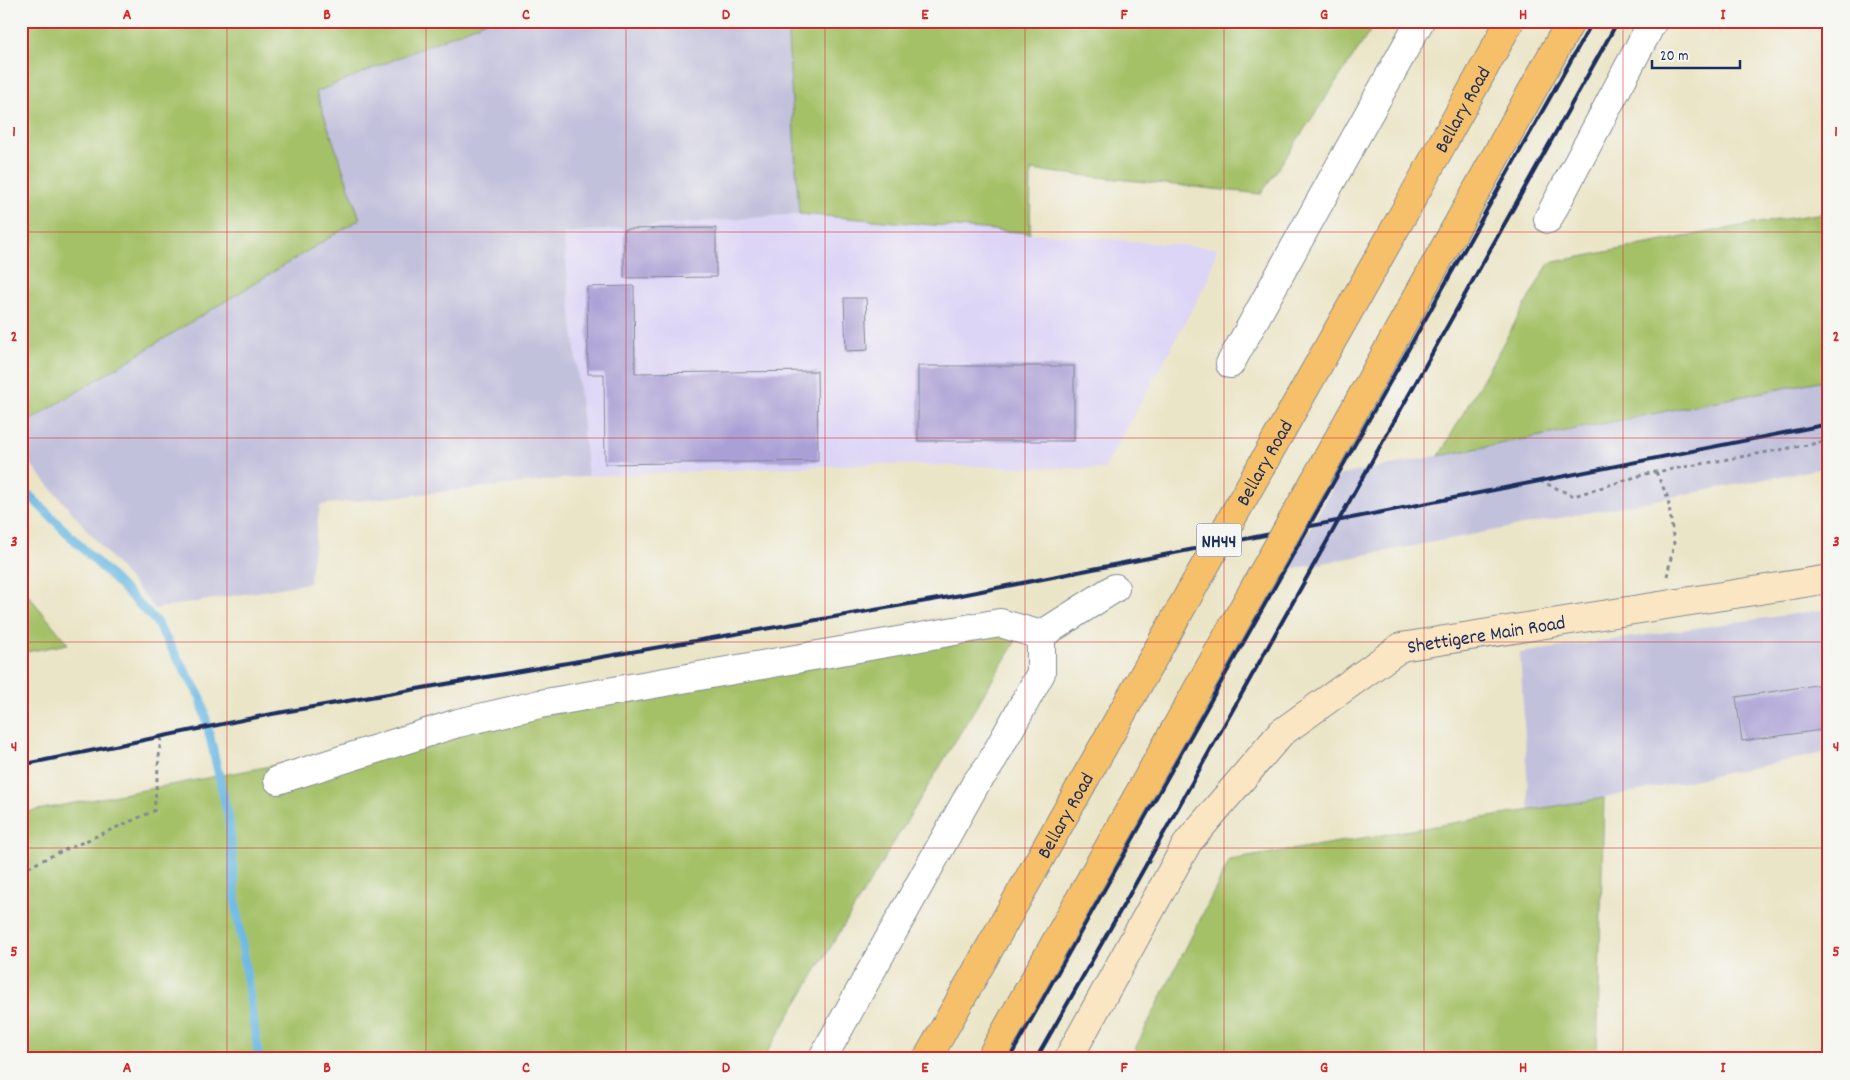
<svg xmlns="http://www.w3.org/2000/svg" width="1850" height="1080" font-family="Dekko,sans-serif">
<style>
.built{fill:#ddd5f6}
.industrial{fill:#c2c1dc}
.green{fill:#a5c168;stroke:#607863}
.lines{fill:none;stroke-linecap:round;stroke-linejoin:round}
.stream{stroke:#69b8e4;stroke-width:9}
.building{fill:#aba0d6}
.minor-casing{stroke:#838a92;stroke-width:30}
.tertiary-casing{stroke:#838a92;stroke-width:30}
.secondary-casing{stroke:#838a92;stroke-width:30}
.path{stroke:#838a92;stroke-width:3;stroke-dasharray:4 4;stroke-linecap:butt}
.minor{stroke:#fff;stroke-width:28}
.tertiary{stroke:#fff;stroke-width:28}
.secondary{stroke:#fbe6c4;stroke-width:28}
.rail{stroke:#1b2f5e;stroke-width:4}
.trunk-bridge-casing{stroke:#838a92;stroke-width:30;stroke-linecap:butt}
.trunk-bridge{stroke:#f6c06b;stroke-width:28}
.grid{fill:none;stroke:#d62828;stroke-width:1;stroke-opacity:0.55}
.labels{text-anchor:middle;stroke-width:4;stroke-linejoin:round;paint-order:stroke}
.shield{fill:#f6f6f2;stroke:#5d6b8a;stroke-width:1}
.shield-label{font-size:19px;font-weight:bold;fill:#1b2f5e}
.street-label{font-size:20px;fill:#1b2f5e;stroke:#f6f6f2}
.neatline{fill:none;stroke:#d62828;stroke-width:2}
.grid-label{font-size:16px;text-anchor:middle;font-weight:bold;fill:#d62828}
</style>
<rect width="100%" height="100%" fill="#f6f6f2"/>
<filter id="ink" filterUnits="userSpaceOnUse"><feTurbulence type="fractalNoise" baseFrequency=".02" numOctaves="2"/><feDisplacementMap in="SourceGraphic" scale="10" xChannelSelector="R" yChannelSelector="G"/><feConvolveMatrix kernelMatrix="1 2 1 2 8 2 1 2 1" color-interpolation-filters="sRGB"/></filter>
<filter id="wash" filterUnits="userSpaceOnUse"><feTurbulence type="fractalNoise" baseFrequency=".0096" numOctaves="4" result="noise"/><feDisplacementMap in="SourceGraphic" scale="20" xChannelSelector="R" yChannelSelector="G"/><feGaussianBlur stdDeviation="1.12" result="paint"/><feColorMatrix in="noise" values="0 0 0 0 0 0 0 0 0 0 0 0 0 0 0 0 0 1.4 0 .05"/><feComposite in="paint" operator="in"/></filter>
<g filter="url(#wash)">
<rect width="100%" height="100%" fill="#ebe5c7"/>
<path class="built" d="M799 214 1217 248 1209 279 1104 469 874 464 588 476 563 233Z"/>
<g class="industrial">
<path d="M487 21H787L799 214 563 233 588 476 320 505 309 583 155 609 21 453V426L360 219 316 92Z"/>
<path d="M1829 379V467L1286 570 1340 475Z"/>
<path d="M1829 609V752L1604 798 1529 810 1520 653Z"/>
</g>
<g class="green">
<path d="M21 21H487L316 92 360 219 21 426Z"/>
<path d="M787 21H1377L1261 194 1031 170 1030 233 799 214Z"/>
<path d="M1829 212V379L1439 456 1549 263 1746 225Z"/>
<path d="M21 586 68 644 21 653Z"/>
<path d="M1026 624 763 1059H21V813Z"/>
<path d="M1604 798 1597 1059H1130L1230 860Z"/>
</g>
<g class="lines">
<path class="stream" d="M21 487 155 620 201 698 229 820 236 905 259 1059"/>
</g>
<g id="blocks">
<g class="building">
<path d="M716 228V277L624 278V229Z"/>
<path d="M634 286 635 373 817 371 818 461 605 464 604 374H588L587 287Z"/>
<path d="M844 298H866L868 350 846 351Z"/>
<rect x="918" y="366" width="156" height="75"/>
<path d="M1829 683V729L1742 741 1736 697Z"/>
</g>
</g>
</g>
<g filter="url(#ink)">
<use href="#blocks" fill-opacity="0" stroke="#838a92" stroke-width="1"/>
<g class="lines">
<defs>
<g id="minor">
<path d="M1548 219 1653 21"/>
<path d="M1041 635 1115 588"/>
<path d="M278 780 458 723 540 704 1000 623 1041 635V673L989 766 976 783 822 1059"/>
</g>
<path id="tertiary" d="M1230 364 1420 21"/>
<g id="secondary">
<path id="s1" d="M1068 1059 1188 842 1281 733 1401 647 1829 579"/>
</g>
</defs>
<use href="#minor" class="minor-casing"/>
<use href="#tertiary" class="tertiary-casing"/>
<use href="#secondary" class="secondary-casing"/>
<g class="path">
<path d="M1656 472 1668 498 1674 544 1667 576"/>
<path d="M1540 481 1574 496 1645 474 1829 441"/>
<path d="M21 871 49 857 154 811 161 736"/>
</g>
<use href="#minor" class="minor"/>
<use href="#tertiary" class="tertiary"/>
<use href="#secondary" class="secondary"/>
<g class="rail">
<path d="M21 765 272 714 961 595 1829 424"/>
<path d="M1009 1059 1593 21"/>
<path d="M1036 1059 1123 906 1618 21"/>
</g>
<defs>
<g id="trunk-bridge">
<path id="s2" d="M927 1059 1409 204 1510 21"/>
<path d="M990 1059 1332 450 1571 21"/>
</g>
</defs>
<use href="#trunk-bridge" class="trunk-bridge-casing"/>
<use href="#trunk-bridge" class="trunk-bridge"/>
</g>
</g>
<path class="grid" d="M227 21V1059M426 21V1059M626 21V1059M825 21V1059M1025 21V1059M1224 21V1059M1424 21V1059M1623 21V1059M21 232H1829M21 438H1829M21 642H1829M21 848H1829"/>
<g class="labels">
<rect class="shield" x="1196.5" y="523.5" width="45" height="33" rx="4"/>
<g class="shield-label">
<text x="1219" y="547">NH44</text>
</g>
<g class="street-label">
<text dy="7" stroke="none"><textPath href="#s2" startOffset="1090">Bellary Road</textPath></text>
<text dy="7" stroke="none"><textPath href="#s2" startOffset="685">Bellary Road</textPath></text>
<text dy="7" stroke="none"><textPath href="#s1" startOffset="625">Shettigere Main Road</textPath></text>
<text dy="7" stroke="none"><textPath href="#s2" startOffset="280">Bellary Road</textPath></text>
</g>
</g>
<rect width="1850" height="1080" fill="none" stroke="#f6f6f2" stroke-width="55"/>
<path d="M1652 60v8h88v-8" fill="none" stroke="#1b2f5e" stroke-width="2.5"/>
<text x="1660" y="60" font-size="15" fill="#1b2f5e" stroke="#f6f6f2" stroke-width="4" paint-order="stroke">20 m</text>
<rect x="28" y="28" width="1794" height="1024" class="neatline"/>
<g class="grid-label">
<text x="127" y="19">A</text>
<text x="327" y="19">B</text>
<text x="526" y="19">C</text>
<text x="726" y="19">D</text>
<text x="925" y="19">E</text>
<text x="1124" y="19">F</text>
<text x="1324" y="19">G</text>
<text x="1523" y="19">H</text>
<text x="1723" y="19">I</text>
<text x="14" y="136">1</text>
<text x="1836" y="136">1</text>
<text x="14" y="341">2</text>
<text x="1836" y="341">2</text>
<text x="14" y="546">3</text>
<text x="1836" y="546">3</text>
<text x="14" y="751">4</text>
<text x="1836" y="751">4</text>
<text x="14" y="956">5</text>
<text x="1836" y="956">5</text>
<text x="127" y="1072">A</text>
<text x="327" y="1072">B</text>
<text x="526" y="1072">C</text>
<text x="726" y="1072">D</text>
<text x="925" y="1072">E</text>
<text x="1124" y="1072">F</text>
<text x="1324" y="1072">G</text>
<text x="1523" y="1072">H</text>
<text x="1723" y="1072">I</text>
</g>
</svg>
